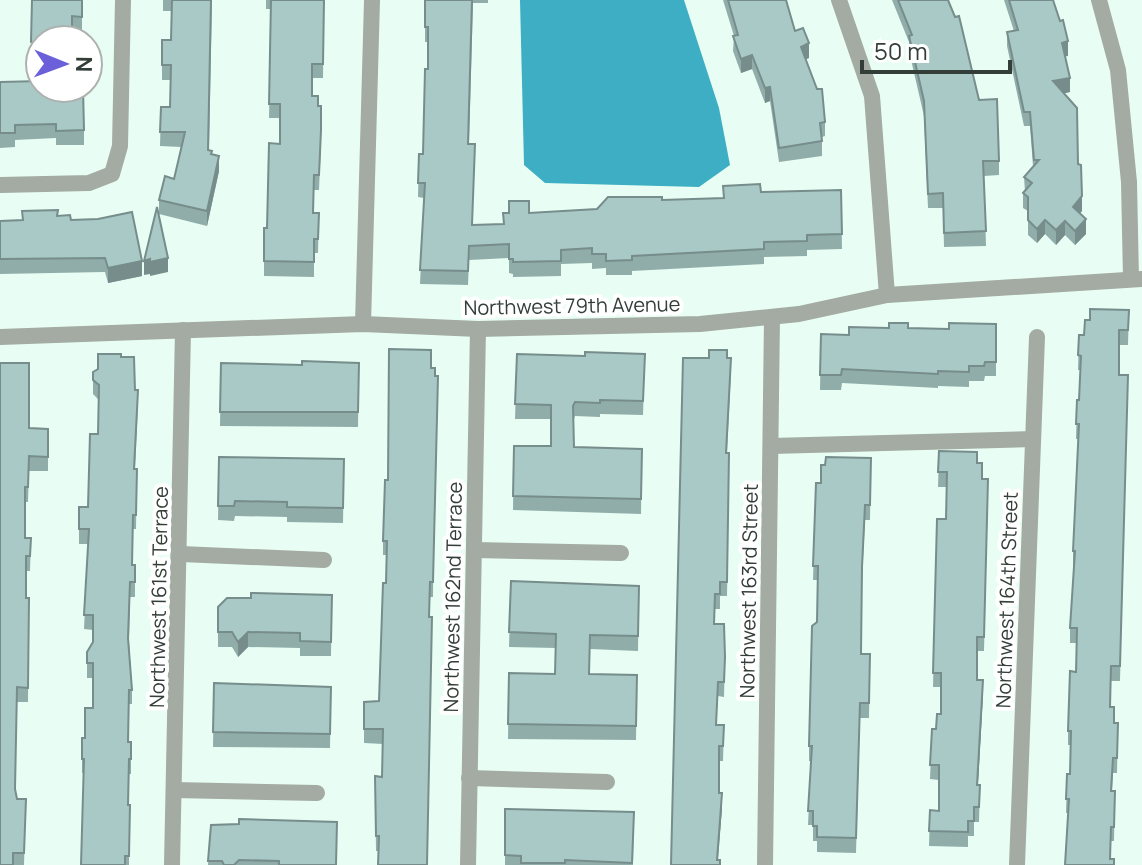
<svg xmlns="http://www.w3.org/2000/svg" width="1142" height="865" font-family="Manrope,sans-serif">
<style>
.water{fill:#3daec3}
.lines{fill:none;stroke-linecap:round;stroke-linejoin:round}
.street{stroke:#a3aba2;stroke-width:16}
.wall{fill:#91adaa}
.shaded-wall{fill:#768d8b}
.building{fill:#a9c9c6;stroke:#768d8b;stroke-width:2}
.labels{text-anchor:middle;stroke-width:8;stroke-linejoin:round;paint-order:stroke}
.street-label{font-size:20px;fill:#333e39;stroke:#fff}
</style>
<rect width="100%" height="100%" fill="#e8fef4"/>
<path class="water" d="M520 0H684L719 108 730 165 699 187 545 183 524 165Z"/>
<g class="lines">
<g class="street">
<path d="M839 0 872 96 887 295"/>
<path d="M1099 0 1118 70 1129 182 1131 279"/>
<path d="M0 185 89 183 112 174 120 146 123 0"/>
<path d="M363 324 372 0"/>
<path d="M0 337 363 324 478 329 700 324 799 314 887 295 1142 279"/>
<path d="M771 446 1033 439"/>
<path d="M475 550 621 553"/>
<path d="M181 554 324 560"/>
<path d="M469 778 607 782"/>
<path d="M174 790 317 793"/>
<path d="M172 865 183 330"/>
<path d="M468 865 478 329"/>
<path d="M765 865 772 317"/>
<path d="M1017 865 1037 337"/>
</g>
</g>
<g class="wall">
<path d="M32 0H82V31H72V40H40V61H38V57H31Z"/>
<path d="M163 0H212L209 150 212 155 219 171 207 226 159 214V200L174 179 181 147 160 146 161 107H170L171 80H162V40H171L172 11H163Z"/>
<path d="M266 0H324L323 78H312V96L318 106 321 144 319 190H314L313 213H319L318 253H314V277L264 276V228H267L280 144V118H269L271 9H266Z"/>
<path d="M425 0H488V3H473L469 144 473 225 503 224 529 213 597 209 662 200 723 198V186L761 192 841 190 842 249 807 250V256L764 257V264L632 271V275H606V268L592 269V263L561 264V276L513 277V274L509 273V258L469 260 468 285 420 284 424 198 418 197 419 154H423L428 69V42H425Z"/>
<path d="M723 0H786L795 31 809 58 806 59 825 122V136L822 137V156L779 162 770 101 765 103 752 69 741 73 733 51 734 36Z"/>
<path d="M892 0H948L999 161V175L984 176 986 246 944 247 943 208H928L924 116 909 51V42Z"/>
<path d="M1004 0H1053L1068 56H1065L1070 92 1064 93 1078 164 1082 211 1080 213 1086 234 1075 245 1065 235 1056 245 1045 234 1037 243 1028 235V211L1023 208V193L1025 192 1024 177 1033 166 1030 126H1024L1007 46V32L1014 31Z"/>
<path d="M0 82 84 130V145H56V138L15 140V147L0 148Z"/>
<path d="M57 216 71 220 142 276 108 283 105 272 0 274V221L23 220Z"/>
<path d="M1129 310 1128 345H1119V375H1128L1120 681H1111L1110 707 1114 723H1118L1117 773H1113L1112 791H1115L1114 841H1111L1110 859 1114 865 1068 813H1066L1067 774H1070L1071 745H1068V731L1076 672V643H1070V628L1074 566H1073V551L1078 439H1076L1077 400H1079L1080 370H1078L1079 335H1084L1090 320Z"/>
<path d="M996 324V376H985L984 381H969V387L938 386V388L842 383 841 390H820L821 334 849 335 889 328 949 329Z"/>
<path d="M517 354 585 356 645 354 643 415 600 414V417L575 416 574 419V447L642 449 641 514 513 510 514 446H551V419H515Z"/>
<path d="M121 357 135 390 138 404 135 469H137L136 529H133L132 565H135V597H130L129 641 132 690V704H129V742H131V774H129V865H81L84 773H82V738H85L93 708V678H87V652L93 643V630L84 629 88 544H79V507H88L98 434 99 400 93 394V372Z"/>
<path d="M727 358 731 372 727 453 729 468 727 596H720V609H715V624L725 657 724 697 718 696 716 725H724L723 761H719V793L722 808 718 860 671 865Z"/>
<path d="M221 363 302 365 359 363 358 427 220 426Z"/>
<path d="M431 368 435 376 433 597H430L379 851H376L375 776 382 777 383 744 364 743V702L379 701 386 583 387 555H383V541L388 480Z"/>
<path d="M29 428 48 429V471H29L28 502H25V538H31L30 571H26V598H29L28 702H17L15 791 17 799H26L24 865H0Z"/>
<path d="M939 451 977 463 988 493 984 651H977V680L983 694 978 785H980L979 822H974V836H968V847L929 846 930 810 939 811V780L930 779 932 729H936L941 714V687H933L937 519H946V487H938Z"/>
<path d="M219 457 344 459 343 523 287 522V517L235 516 234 521 218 520Z"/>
<path d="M871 458 870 520H865L862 581V654H870L869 718H860L856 853 817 852V841H813V825H808L811 761H809V746L817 622 818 580H813L816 483H821L825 465Z"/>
<path d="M511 581 639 586 638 651 590 649 589 674 637 675 636 740 508 739 509 673 555 674 556 648 509 647Z"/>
<path d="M332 595 331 656H300V648L248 647 238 657 232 647H218V607L251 598Z"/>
<path d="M214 683 331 687 330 748 213 747Z"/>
<path d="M505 809 634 812 633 865H505Z"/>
<path d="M211 825 336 865H208Z"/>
</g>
<g class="shaded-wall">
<path d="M1068 41V56L1062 57V43Z"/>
<path d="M809 43V58L801 61V47Z"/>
<path d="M752 55V69L741 73V59Z"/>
<path d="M1070 78V92L1053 96V81Z"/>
<path d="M770 87V101L765 103V88Z"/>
<path d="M219 156V171L207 226V211Z"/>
<path d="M1082 196V211L1073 221V207Z"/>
<path d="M1086 219V234L1075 245V231Z"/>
<path d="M1045 220V234L1037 243V229Z"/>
<path d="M1065 221V235L1056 245V230Z"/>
<path d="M168 258V272L150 276V262Z"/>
<path d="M150 259V274L144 275V261Z"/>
<path d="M142 261V276L108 283V268Z"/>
<path d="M248 632V647L238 657V642Z"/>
<path d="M983 680V694L977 799V785Z"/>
<path d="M722 793V808L717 865Z"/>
</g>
<g class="building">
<path d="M32 0H82V17L72 16V36H68L67 40H40V46H38V43L31 42Z"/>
<path d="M172 0H211L208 150 212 151 211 154 219 156 207 211 159 200 165 176 174 179 185 132H160L161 107H170L171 65H162V40H171Z"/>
<path d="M271 0H324L323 64H312V96H318V106H321V130L319 175H314L313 213H319L318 239H314V262L264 261V228H267L269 143 280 144V104H269Z"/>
<path d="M425 0H472L468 144H475L472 225 504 224 503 213H509V201H529V213L597 209 608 197H662V200L724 198 723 186 760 184 761 192 841 190 842 234 807 235V241L764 242V249L632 256V260L606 261V254H592V248L561 250V261L513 262V259H509V244L469 246 468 271 420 270 425 183H418L419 154H423L425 69H428V27H425Z"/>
<path d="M728 0H786L795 31 803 28 809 43 801 47 817 89H822L825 122 820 123 822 141 779 148 770 87 765 88 752 55 741 59 733 36 738 35Z"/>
<path d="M898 0H948L955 17 959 16 979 100 997 99 999 161H983L986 231 944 233 943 193 928 194 924 101 909 36 912 35Z"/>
<path d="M1009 0H1053L1060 21 1063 20 1068 41 1062 43 1070 78 1053 81 1077 108 1078 164 1081 165 1082 196 1073 207 1086 219 1075 231 1065 221 1056 230 1045 220 1037 229 1028 220V197L1023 193 1032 183 1024 177 1039 160H1034L1030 112H1024L1007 32 1018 30Z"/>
<path d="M40 81V88H83L84 130 56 131V124L15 125V133H0V82Z"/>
<path d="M157 207 168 258 150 262V259L144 261Z"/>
<path d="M58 210 57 216 70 215 71 220 98 219 132 212 142 261 108 268 105 258 0 259V221L23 220 22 211Z"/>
<path d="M1090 309 1129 310 1128 330H1119V375H1128L1120 666H1111L1110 707H1114V723H1118L1117 758H1113L1111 791H1115L1114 827H1111L1110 859H1114V865H1065L1069 799H1066L1067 774H1070L1071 731H1068L1070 671 1076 672 1077 628H1070L1075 551H1073L1079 424H1076L1077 400H1079L1081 356 1078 355 1079 335H1084L1085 320H1090Z"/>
<path d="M889 323H908V328L949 329V323L996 324V362H985L984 366H969V372L938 371V374L842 369 841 375H820L821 334 849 335V327L889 328Z"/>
<path d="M389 349 431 350V368H435V376H438L433 582H430L429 617H432L427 865H378L379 836H376L375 776 382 777 383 729H364V702L379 701 383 583H386L387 541H383L385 480H388Z"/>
<path d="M709 350H727V358H731L726 453H729L727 582H720V594H715L714 624H724L725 657 724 682H718L716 725H724L723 746H719V793H722L717 860H720V865H671L683 358H709Z"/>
<path d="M585 352 645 354 643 401 600 400V403L575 402 573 406 574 447 642 449 641 499 513 496 514 446H551V405L515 404 517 354 585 356Z"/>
<path d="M98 354H121V357H134L135 390H138L134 469H137L136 515H133L132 565H135V582H130L128 638 132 690H129L128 742H131V759H129L128 805H130L129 856H125V865H81L84 759H82V738H85V708H93V663H87V652L93 642V615H84L89 529H79V507H88L90 434H98L99 385 93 380V372L98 369Z"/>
<path d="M302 361 359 363 358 412H220L221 363 302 365Z"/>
<path d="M0 363H29V428L48 429V457L29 456 28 487H25V538H31L30 556H26V598H29L28 688 17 687 15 789 17 799H26L24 853H13V865H0Z"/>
<path d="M939 451 977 452V463H982V479H988L984 637H977V680H983L977 785H980L979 807H974V821H968V832L929 831 930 810 939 811V765H930L932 729H936L937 714H941V673H933L937 519H946L947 472H938Z"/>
<path d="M219 457 344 459 343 508 287 507V502L235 501 234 506H218Z"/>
<path d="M826 457 871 458 870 505H865L862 567 861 654H870L869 703H860L856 838 817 837V826H813V811H808L812 746H809L812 626 817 622 818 566H813L816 483H821V465H825Z"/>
<path d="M511 581 639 586 638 636 590 635 589 674 637 675 636 726 508 724 509 673 555 674 556 634 509 632Z"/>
<path d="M251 593 332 595 331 642 300 641V633L248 632 238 642 232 632H218V607L227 598H251Z"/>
<path d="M214 683 331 687 330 734 213 732Z"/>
<path d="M505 809 634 812 632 863 565 860V863H521V856L505 855Z"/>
<path d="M239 819 337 822 336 865H279V861L239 860 234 865H224L222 861H208L211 825 239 824Z"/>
</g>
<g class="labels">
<g class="street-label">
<text transform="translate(572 306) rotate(-1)" y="7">Northwest 79th Avenue</text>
<text transform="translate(749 591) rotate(-89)" y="7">Northwest 163rd Street</text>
<text transform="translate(159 597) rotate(-89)" y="7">Northwest 161st Terrace</text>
<text transform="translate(453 597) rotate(-89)" y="7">Northwest 162nd Terrace</text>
<text transform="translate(1007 600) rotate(-88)" y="7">Northwest 164th Street</text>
</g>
</g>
<g transform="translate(64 64) rotate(91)"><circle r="38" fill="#ffffff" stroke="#adb2b0" stroke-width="2"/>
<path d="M0-6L14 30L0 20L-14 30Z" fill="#6b60da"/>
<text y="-12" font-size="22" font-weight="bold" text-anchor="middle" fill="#333e39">N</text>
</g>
<path d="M862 60v12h148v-12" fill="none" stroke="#333e39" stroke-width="4"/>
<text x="874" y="60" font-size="24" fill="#333e39" stroke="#ffffff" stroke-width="6" paint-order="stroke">50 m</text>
</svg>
